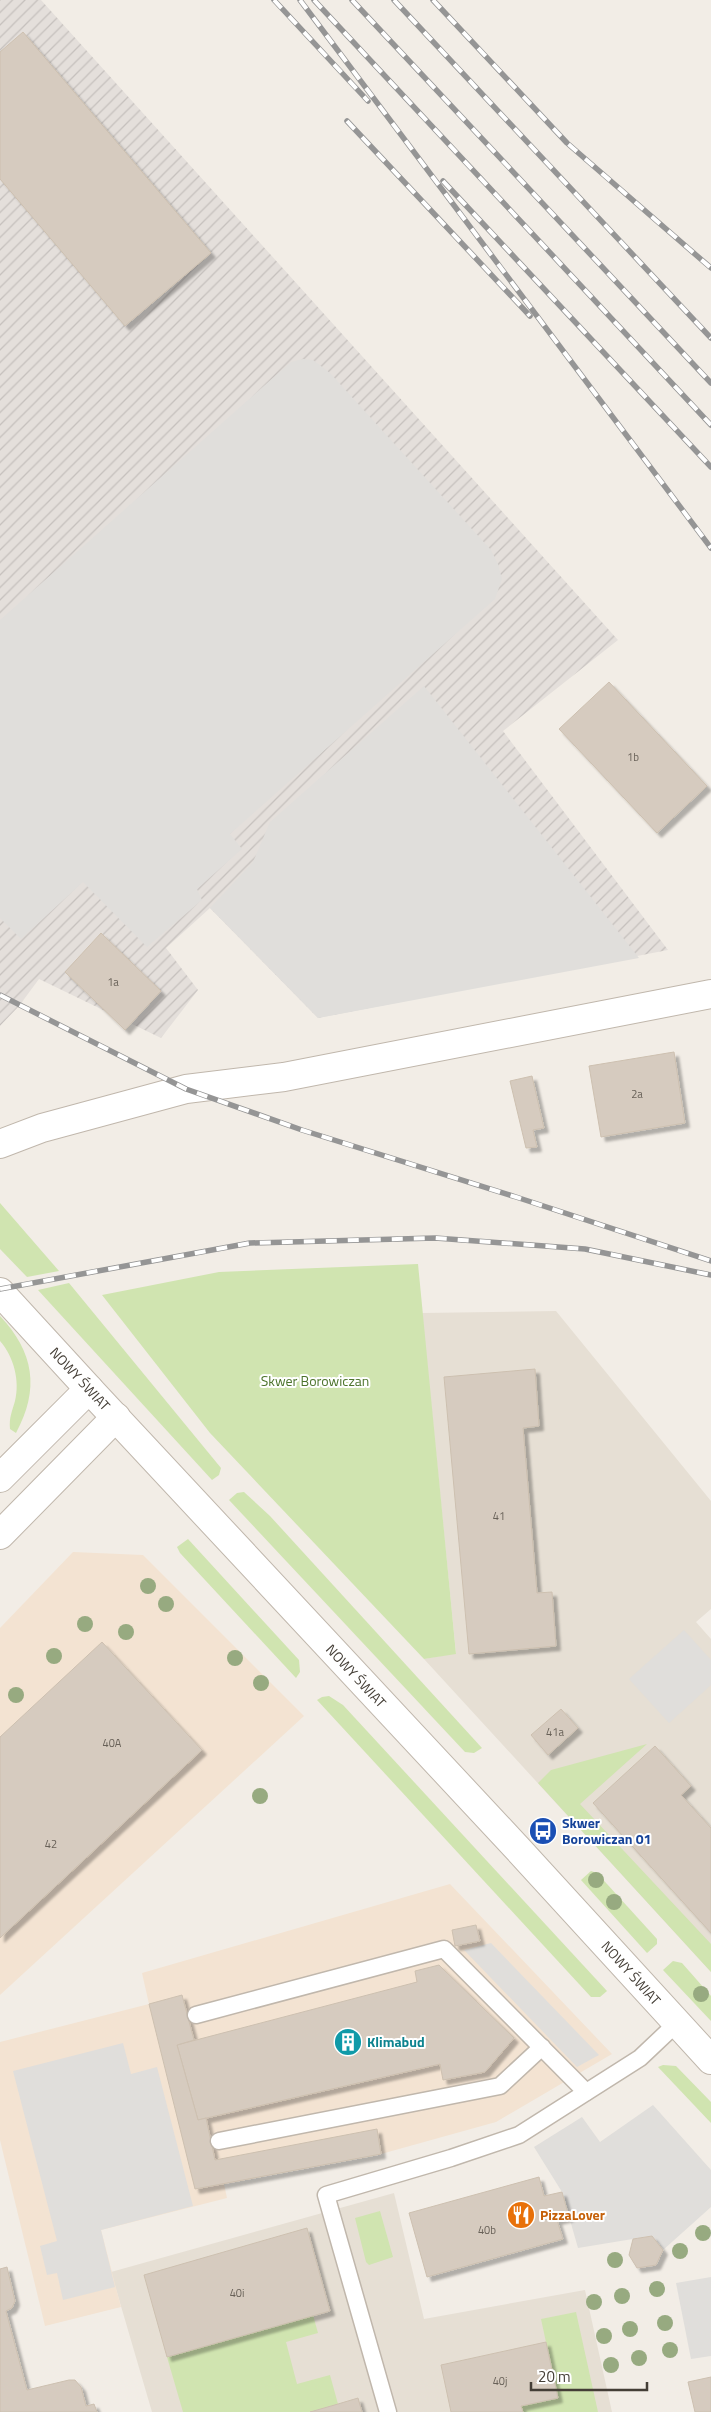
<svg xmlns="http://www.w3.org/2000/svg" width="711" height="2412" font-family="'Titillium Web',sans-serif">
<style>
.residential{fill:#e6dfd4}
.commercial{fill:#f3e3d2}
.industrial{fill:url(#industrial-furrows)}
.green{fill:#d0e4b0}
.parking{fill:#e0dedb}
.building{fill:#d6cbbf;stroke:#cdc0b0;filter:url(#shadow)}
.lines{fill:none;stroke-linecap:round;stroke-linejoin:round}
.service-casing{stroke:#c0b7ac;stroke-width:19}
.minor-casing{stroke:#c0b7ac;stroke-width:30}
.tertiary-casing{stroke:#c0b7ac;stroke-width:30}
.service{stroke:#fff;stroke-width:16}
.minor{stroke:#fff;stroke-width:28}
.tertiary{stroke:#fff;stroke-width:28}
.rail-casing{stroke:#959595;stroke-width:5.5}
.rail{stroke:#fff;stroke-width:4;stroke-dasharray:11;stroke-linecap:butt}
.tree{fill:#97aa80}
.labels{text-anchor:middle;stroke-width:4;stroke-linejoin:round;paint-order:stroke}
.number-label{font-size:11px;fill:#686158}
.street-label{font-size:14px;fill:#443e36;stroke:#fff}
.park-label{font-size:14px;fill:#4c732c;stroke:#fff}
.transit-label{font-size:14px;font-weight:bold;fill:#164399;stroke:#fff;text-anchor:start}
.culture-label{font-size:14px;font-weight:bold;fill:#0d838f;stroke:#fff;text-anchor:start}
.food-label{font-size:14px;font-weight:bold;fill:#c56008;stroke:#fff;text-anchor:start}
</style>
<defs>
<pattern id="industrial-furrows" width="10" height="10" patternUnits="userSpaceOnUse" patternTransform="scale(1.25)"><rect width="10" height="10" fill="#e4dfdb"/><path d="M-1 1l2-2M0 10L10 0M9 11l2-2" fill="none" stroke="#c5c0bd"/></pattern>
<filter id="shadow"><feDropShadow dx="4.5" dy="4.5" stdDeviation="1" flood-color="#0004"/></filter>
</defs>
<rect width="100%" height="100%" fill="#f2ede6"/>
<g class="residential">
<path d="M556 1311 711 1501V1609L696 1622 711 1639V1972L424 1659 456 1653 422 1313Z"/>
<path d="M394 2193 424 2319 585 2290 612 2412H152L111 2272Z"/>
</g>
<g class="commercial">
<path d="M73 1552 143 1555 304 1716 0 1995V1628Z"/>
<path d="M450 1884 612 2054 496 2122 381 2154 224 2184 227 2198 101 2230 121 2307 45 2326 0 2140V2042L149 2004 142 1973Z"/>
</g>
<path class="industrial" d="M0 0H41L618 640 503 731 668 950 318 1018 210 908 166 948 198 990 161 1038 39 979 19 1006 0 1026Z"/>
<g class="green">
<path d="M0 1203 59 1271 27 1277 0 1249Z"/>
<path d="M418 1264 456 1654 424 1659 210 1433 102 1295 219 1272Z"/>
<path d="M69 1283 221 1468 219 1475 212 1480 38 1290Z"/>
<path d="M0 1316C34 1352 40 1389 16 1433L10 1429C9 1417 12 1412 15 1401 20 1381 14 1357 0 1341Z"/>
<path d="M244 1492 270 1516 482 1748 474 1753 465 1752 229 1500 237 1493Z"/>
<path d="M188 1539 299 1660 300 1672 296 1678 180 1553 177 1547Z"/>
<path d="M329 1696 343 1705 607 1991 600 1997H591L317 1700 322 1697Z"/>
<path d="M647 1744 580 1804 711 1944V1972L538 1783 551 1770Z"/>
<path d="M591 1871 597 1873 657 1939V1944L647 1953 581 1880Z"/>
<path d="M673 1961 682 1963 711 1996V2021L663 1970Z"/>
<path d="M663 2065 676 2066 711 2102V2123L658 2067Z"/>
<path d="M380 2211 393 2257 369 2265 366 2262 355 2218Z"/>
<path d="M576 2312 598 2412H523L521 2406 558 2398 541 2319Z"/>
<path d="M313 2315 318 2333 286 2342 297 2384 330 2375 338 2404 310 2412H183L167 2357Z"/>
</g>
<g class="parking">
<path d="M303 359 313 360 330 373 491 550 498 564 502 579 495 599 230 834 242 849 197 889 202 900 147 947 83 882 21 939 0 918V620L291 362Z"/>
<path d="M424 686 639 958 318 1018 210 908 253 862 270 822Z"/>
<path d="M684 1630 711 1660V1685L669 1723 629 1679Z"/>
<path d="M491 1943 599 2055 577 2067 464 1950Z"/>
<path d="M123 2043 131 2074 157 2067 193 2206 101 2230 115 2287 63 2300 57 2273 47 2275 40 2246 57 2241 13 2071Z"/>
<path d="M653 2105 711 2170V2207L663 2250 651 2236 578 2248 562 2192 534 2147 582 2117 600 2142Z"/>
<path d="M711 2277V2356L691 2359 676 2283Z"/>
</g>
<g class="building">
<path d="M23 32 211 253 125 326 0 179V52Z"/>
<path d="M609 682 707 786 657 833 559 729Z"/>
<path d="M101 933 161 991 125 1030 65 972Z"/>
<path d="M674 1052 685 1123 601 1137 589 1066Z"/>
<path d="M532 1076 544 1128 533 1130 537 1147 526 1148 510 1081Z"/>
<path d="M535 1369 539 1426 523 1428 537 1593 552 1592 556 1646 469 1654 444 1377Z"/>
<path d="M102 1642 202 1750 0 1938V1737Z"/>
<path d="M561 1709 578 1728 548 1755 531 1735Z"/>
<path d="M655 1746 691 1786 681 1795 711 1828V1933L593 1803Z"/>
<path d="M476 1925 480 1941 455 1946 452 1930Z"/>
<path d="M439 1965 514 2038 485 2072 443 2080 440 2064 198 2120 177 2045 417 1982 415 1971Z"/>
<path d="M182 1995 194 2040 177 2045 198 2120 206 2118 215 2160 377 2129 381 2154 195 2189 149 2004Z"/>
<path d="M539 2177 544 2196 562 2192 569 2217 557 2220 563 2239 427 2277 409 2213Z"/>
<path d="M307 2228 330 2311 167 2357 144 2275Z"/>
<path d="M652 2236 663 2250 656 2265 637 2268 629 2255 633 2239Z"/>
<path d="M7 2267 15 2301 12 2308 6 2311 27 2390 69 2380H75L81 2387 86 2406 94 2404 97 2412H0V2269Z"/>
<path d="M546 2342 558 2398 521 2406 523 2412H451L441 2365Z"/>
<path d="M711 2377V2412H695L688 2382Z"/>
<path d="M358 2398 362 2412H310L338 2404Z"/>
</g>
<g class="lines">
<defs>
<g id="service">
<path d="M196 2015 444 1949 586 2092"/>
<path d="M219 2141 500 2086 542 2047"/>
<path d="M388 2412 326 2195 451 2158 519 2135 640 2058 677 2023"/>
</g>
<g id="minor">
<path d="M0 1144 42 1128 186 1089 284 1077 711 994"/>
<path d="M0 1292 89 1389"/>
</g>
<g id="tertiary">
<path d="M0 1478 89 1389 517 1848 711 2060"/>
<path d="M0 1535 116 1417"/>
</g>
</defs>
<use href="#service" class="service-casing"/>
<use href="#minor" class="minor-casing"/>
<use href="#tertiary" class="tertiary-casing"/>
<use href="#service" class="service"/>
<use href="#minor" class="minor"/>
<use href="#tertiary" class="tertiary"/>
<defs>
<g id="rail">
<path d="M274 0 368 101"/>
<path d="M300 0 711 548"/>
<path d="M314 0 711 425"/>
<path d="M352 0 711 383"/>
<path d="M394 0 711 338"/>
<path d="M433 0 567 143 711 268"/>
<path d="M347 121 530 316"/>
<path d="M443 181 711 467"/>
<path d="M0 995 186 1089 302 1130 516 1197 711 1261"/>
<path d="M0 1289 250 1243 435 1238 585 1249 711 1275"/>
</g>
</defs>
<use href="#rail" class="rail-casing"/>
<use href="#rail" class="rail"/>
</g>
<g class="tree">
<circle cx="148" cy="1586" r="8"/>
<circle cx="166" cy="1604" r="8"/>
<circle cx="85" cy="1624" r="8"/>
<circle cx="126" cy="1632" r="8"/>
<circle cx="54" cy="1656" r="8"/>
<circle cx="235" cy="1658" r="8"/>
<circle cx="261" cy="1683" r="8"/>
<circle cx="16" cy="1695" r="8"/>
<circle cx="260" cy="1796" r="8"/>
<circle cx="596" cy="1880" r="8"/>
<circle cx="614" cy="1902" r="8"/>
<circle cx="701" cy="1994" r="8"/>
<circle cx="703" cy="2233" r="8"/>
<circle cx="680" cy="2251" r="8"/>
<circle cx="615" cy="2260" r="8"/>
<circle cx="657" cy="2289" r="8"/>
<circle cx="622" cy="2296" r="8"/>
<circle cx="594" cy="2302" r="8"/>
<circle cx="665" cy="2323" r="8"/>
<circle cx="630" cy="2329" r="8"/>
<circle cx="604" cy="2336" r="8"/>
<circle cx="670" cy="2350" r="8"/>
<circle cx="639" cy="2358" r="8"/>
<circle cx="611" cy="2365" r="8"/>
</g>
<defs>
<symbol id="bus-disc" viewBox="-11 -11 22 22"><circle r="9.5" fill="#1a4fb4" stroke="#fff"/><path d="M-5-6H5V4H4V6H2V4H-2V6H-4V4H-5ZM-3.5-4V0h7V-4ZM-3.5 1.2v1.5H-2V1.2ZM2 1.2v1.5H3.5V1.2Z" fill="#fff"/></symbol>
<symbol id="building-disc" viewBox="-11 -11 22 22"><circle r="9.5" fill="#0f9aa8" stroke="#fff"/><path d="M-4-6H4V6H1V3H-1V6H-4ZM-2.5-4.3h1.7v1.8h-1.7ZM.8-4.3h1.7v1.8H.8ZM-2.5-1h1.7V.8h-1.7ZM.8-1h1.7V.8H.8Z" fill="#fff"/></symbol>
<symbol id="restaurant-disc" viewBox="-11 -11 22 22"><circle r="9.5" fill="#e8710a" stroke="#fff"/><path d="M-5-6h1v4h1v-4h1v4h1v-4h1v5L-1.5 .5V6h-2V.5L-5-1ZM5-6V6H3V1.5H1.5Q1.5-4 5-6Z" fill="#fff"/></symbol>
</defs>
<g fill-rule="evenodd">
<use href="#bus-disc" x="527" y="1815" width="32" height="32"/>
<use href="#building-disc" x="332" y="2026" width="32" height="32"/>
<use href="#restaurant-disc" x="505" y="2199" width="32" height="32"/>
</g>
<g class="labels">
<g class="number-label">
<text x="633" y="761">1b</text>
<text x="113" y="986">1a</text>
<text x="637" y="1098">2a</text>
<text x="499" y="1520">41</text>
<text x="555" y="1736">41a</text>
<text x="112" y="1747">40A</text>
<text x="51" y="1848">42</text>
<text x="487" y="2234">40b</text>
<text x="237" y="2297">40i</text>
<text x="500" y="2385">40j</text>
</g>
<g class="street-label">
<text transform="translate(80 1379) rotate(47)" y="5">NOWY ŚWIAT</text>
<text transform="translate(356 1676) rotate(47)" y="5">NOWY ŚWIAT</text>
<text transform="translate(631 1973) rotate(48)" y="5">NOWY ŚWIAT</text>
</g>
<g class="park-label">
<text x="315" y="1386">Skwer Borowiczan</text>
</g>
<g class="transit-label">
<text x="562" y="1828">Skwer<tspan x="562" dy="16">Borowiczan 01</tspan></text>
</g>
<g class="culture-label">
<text x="367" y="2047">Klimabud</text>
</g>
<g class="food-label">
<text x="540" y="2220">PizzaLover</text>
</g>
</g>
<path d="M531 2382v8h116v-8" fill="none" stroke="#443e36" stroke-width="2.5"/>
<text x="538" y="2382" font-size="15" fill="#443e36" stroke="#ffffff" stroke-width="4" paint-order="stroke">20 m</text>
</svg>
